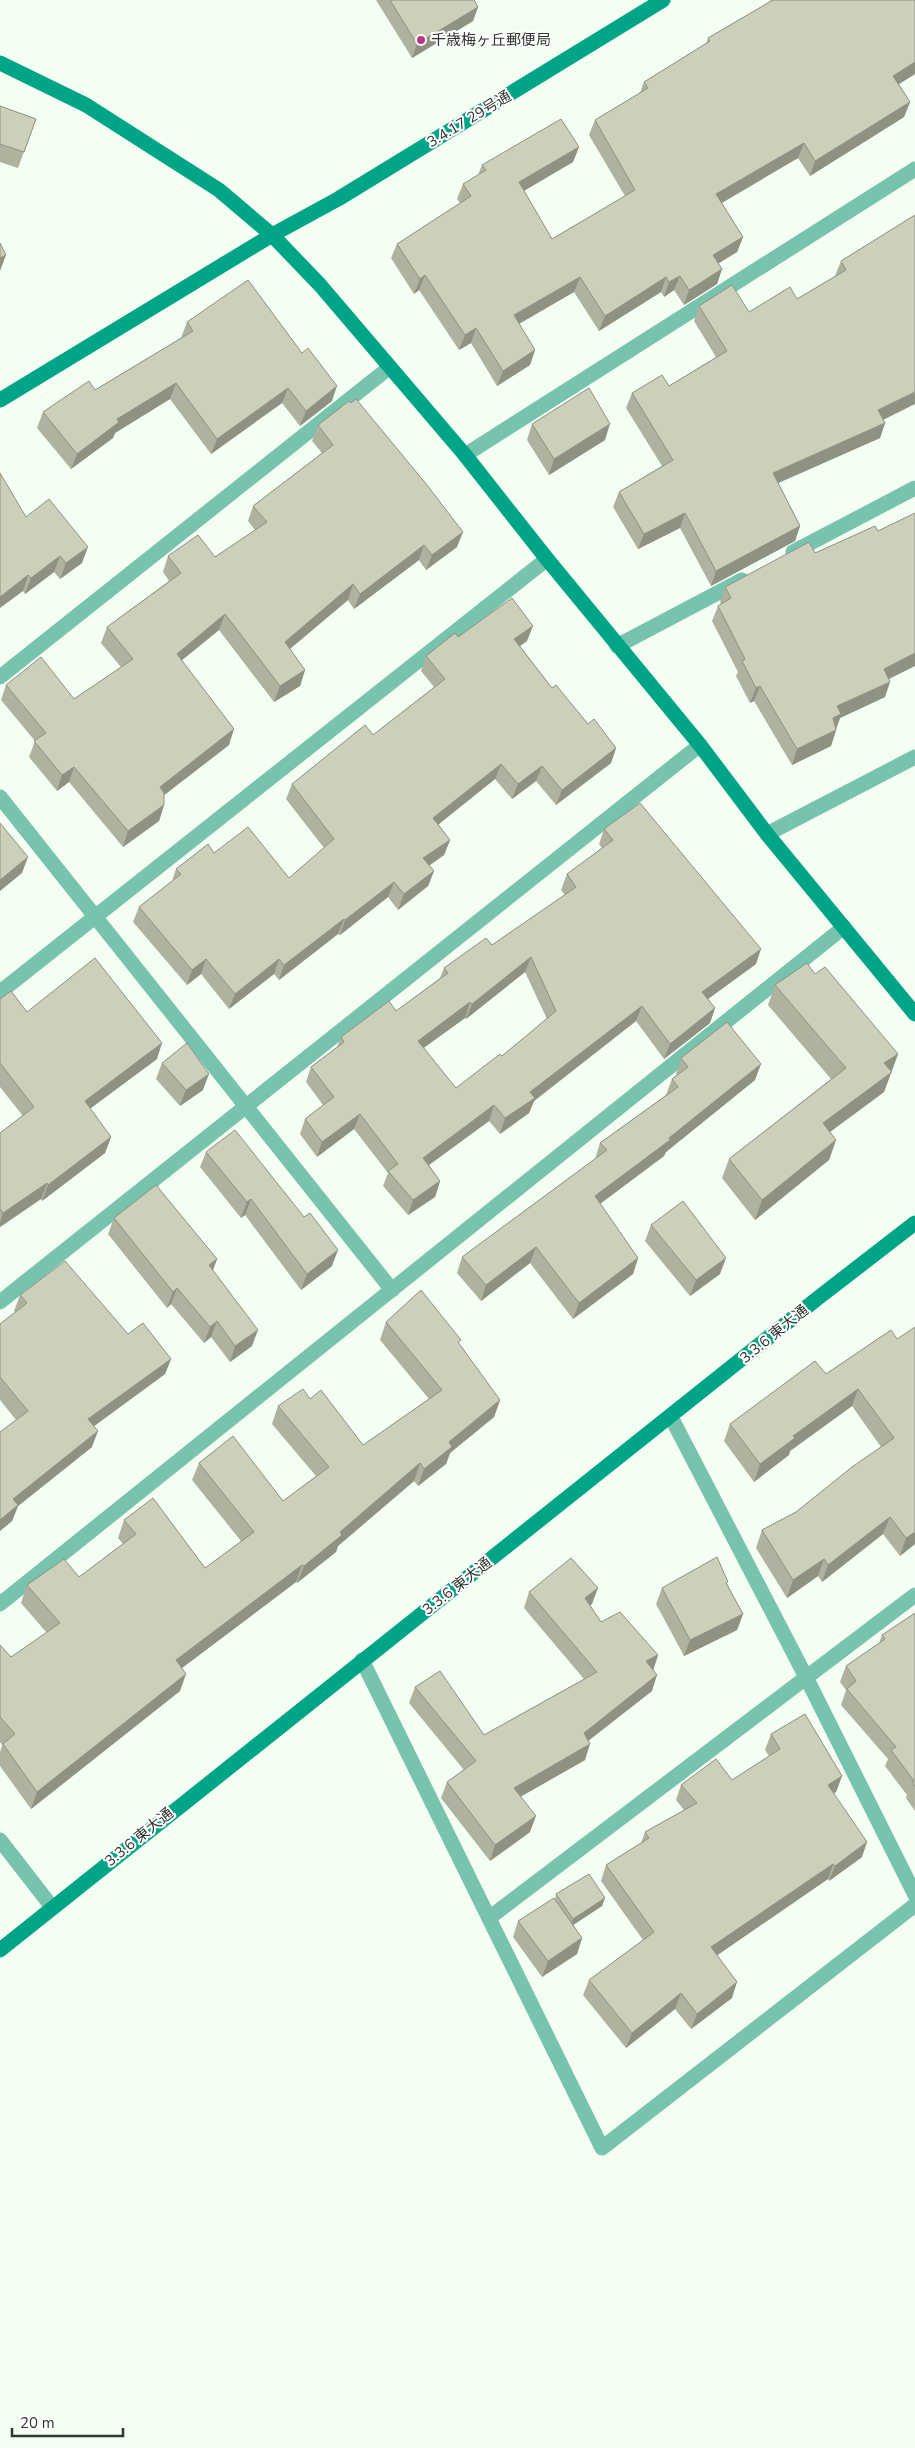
<svg xmlns="http://www.w3.org/2000/svg" width="915" height="2448" font-family="'Nunito Sans','Noto Sans JP',sans-serif">
<style>
.lines{fill:none;stroke-linecap:round;stroke-linejoin:round}
.street{stroke:#78c3ad;stroke-width:15}
.secondary{stroke:#00a587;stroke-width:15}
.wall{fill:#afb29f;fill-rule:evenodd}
.shaded-wall{fill:#8f9182}
.building{fill:#cccfb9;stroke:#8f9182;fill-rule:evenodd}
.poi-dot{fill:#b83883;stroke:#fff;stroke-width:2}
.labels{text-anchor:middle;stroke-width:4;stroke-linejoin:round;paint-order:stroke}
.poi-label{font-size:15px;fill:#30362f;stroke:#fff;text-anchor:start}
.street-label{font-size:15px;fill:#30362f;stroke:#fff}
</style>
<rect width="100%" height="100%" fill="#f4fef3"/>
<g class="lines">
<g class="street">
<path d="M465 455 915 169"/>
<path d="M793 552 915 488"/>
<path d="M617 646 742 580"/>
<path d="M0 677 390 367"/>
<path d="M0 797 392 1290"/>
<path d="M767 834 915 757"/>
<path d="M0 992 547 559"/>
<path d="M0 1302 700 745"/>
<path d="M671 1417 807 1679 915 1895"/>
<path d="M0 1604 844 927"/>
<path d="M362 1660 602 2148 915 1905"/>
<path d="M0 1840 52 1907"/>
<path d="M489 1918 915 1595"/>
</g>
<g class="secondary">
<path d="M0 63 86 105 219 190 272 235 320 285 465 455 547 559 700 745 767 834 915 1014"/>
<path d="M0 400 272 235 338 199 663 0"/>
<path d="M0 1950 818 1298 915 1223"/>
</g>
</g>
<g class="wall">
<path d="M376 0H474L478 7 473 21 412 58Z"/>
<path d="M770 0H915V74L899 84 910 102 904 117 810 176 798 158 722 203 743 237 737 252 718 263 722 269 717 284 684 305 674 290 664 297 661 292 599 331 574 292 519 324 535 350 530 365 497 386 471 343 459 350 419 290 414 294 391 258 397 244 460 203 457 199 463 184 478 175 482 165 579 147 573 162 524 191 552 239 625 196 589 135 595 120 640 93 644 82 706 44 708 38 771 1Z"/>
<path d="M0 106 36 119 18 168 0 162Z"/>
<path d="M915 215 883 420 885 423 880 438 778 483 800 526 795 541 711 586 680 528 638 549 613 507 619 492 662 466 626 408 632 393 669 386 716 357 694 321 699 306 749 312 797 299 835 276 841 261Z"/>
<path d="M187 322 332 401 300 426 282 403 211 454 170 399 115 433 113 438 71 469 37 428 43 412 95 390 181 338Z"/>
<path d="M532 424 605 440 549 475 527 440Z"/>
<path d="M318 425 457 547 426 570 419 560 354 609 348 600 290 649 305 670 300 686 274 702 219 630 182 660 229 745 164 795V805L159 821 123 847 69 782 57 791 29 757 35 741 1 700 6 685 74 699 121 667 101 643 107 627 169 581 163 572 168 556 215 557 255 530 248 521 253 506 322 453 312 441Z"/>
<path d="M26 517 82 563 60 579 54 572 25 594 23 591Z"/>
<path d="M815 553 889 679 885 697 840 718 831 746 792 765 754 701 750 703 736 676 738 672 712 621 718 606 721 604 720 602 725 587Z"/>
<path d="M458 637 527 641 520 646 552 688 588 724 616 748 611 763 556 805 536 781 512 799 495 779 438 824 450 840 444 855 429 866 434 871 428 886 398 910 388 897 340 935 338 934 279 980 274 974 229 1009 201 974 187 985 133 922 139 907 172 881 176 869 214 853 289 878 324 848 286 799 292 784 373 735 434 687 421 671 426 656Z"/>
<path d="M604 829 756 964 708 999 715 1008 710 1023 664 1059 636 1021 534 1101 529 1113 500 1134 489 1121 429 1165 440 1181 435 1197 408 1215 383 1186 388 1173 354 1129 317 1157 300 1134 305 1119 323 1105 306 1082 311 1067 337 1047 341 1037 396 1011 440 978 444 968 492 945 565 895 561 890 567 874 602 848 599 844ZM525 972 547 1019 502 1056 456 1088 424 1048 465 1018 466 1019Z"/>
<path d="M815 974 898 1054 884 1092 830 1132 836 1140 829 1160 755 1220 722 1178 729 1159 831 1079 768 1005 775 985Z"/>
<path d="M0 999 27 1012 157 1059 90 1108 111 1137 105 1153 42 1201 41 1199 0 1227V1133L23 1116 0 1087Z"/>
<path d="M681 1058 755 1080 666 1152 664 1156 600 1204 638 1258 633 1274 573 1319 530 1263 481 1301 457 1273 462 1257 595 1159 600 1143 666 1095 672 1079 677 1075 676 1074Z"/>
<path d="M162 1063 203 1090 180 1106 156 1079Z"/>
<path d="M206 1152 304 1217 332 1266 301 1290 245 1215 241 1218 200 1167Z"/>
<path d="M114 1218 217 1259 213 1270 252 1346 230 1362 211 1337 204 1343 171 1304 167 1308 108 1234Z"/>
<path d="M651 1225 720 1274 690 1296 645 1241Z"/>
<path d="M20 1295 128 1334 171 1359 165 1374 94 1426 92 1447 18 1506 12 1521 0 1531V1432L16 1420 0 1400V1324L15 1312 14 1311Z"/>
<path d="M386 1322 459 1344 500 1400 494 1417 450 1453 446 1464 418 1486 414 1481 338 1546 336 1552 297 1583 296 1582 182 1668 180 1691 31 1809 0 1766V1752L2 1745 0 1742V1645L11 1657 47 1633 21 1603 27 1585 79 1577 123 1544 118 1538 124 1520 205 1568 241 1541 192 1480 199 1463 283 1501 316 1476 272 1424 278 1406 310 1399 363 1445 429 1399 380 1340Z"/>
<path d="M891 1330 915 1544 900 1556 883 1534 822 1582 818 1576 787 1598 756 1548 762 1530 796 1512 881 1447 852 1406 790 1451 789 1455 754 1482 724 1441 730 1424 826 1374Z"/>
<path d="M727 1584 743 1614 737 1630 684 1656 656 1604 662 1588Z"/>
<path d="M529 1592 592 1604 590 1605 601 1622 658 1655 653 1670 652 1691 588 1740 585 1760 521 1796 530 1832 490 1861 441 1798 447 1782 464 1770 409 1703 415 1687 484 1735 584 1679 524 1608Z"/>
<path d="M915 1613V1811L906 1798 907 1795 885 1766 888 1759 841 1705 846 1690 840 1682 846 1666 879 1643 882 1635Z"/>
<path d="M771 1734 842 1776 836 1792 834 1793 862 1857 829 1881 828 1879 717 1955 732 1998 691 2029 675 2009 626 2048 583 1995 589 1980 643 1940 601 1881 606 1865 641 1843 645 1832 684 1810 676 1800 681 1785 732 1780 769 1756 765 1750Z"/>
<path d="M556 1894 605 1898 602 1906 573 1925 582 1938 577 1954 542 1977 513 1937 518 1921 555 1899Z"/>
</g>
<g class="shaded-wall">
<path d="M478 7 473 21 412 58 417 44Z"/>
<path d="M915 62V74L888 91 893 76Z"/>
<path d="M910 102 904 117 810 176 815 161Z"/>
<path d="M804 143 798 158 711 209 716 194Z"/>
<path d="M579 147 573 162 513 197 519 182Z"/>
<path d="M743 237 737 252 708 270 713 255Z"/>
<path d="M6 255 0 271V258Z"/>
<path d="M722 269 717 284 684 305 689 290Z"/>
<path d="M425 275 419 290 414 294 420 279Z"/>
<path d="M680 276 674 290 664 297 669 282Z"/>
<path d="M580 277 574 292 508 330 514 315Z"/>
<path d="M666 277 661 292 599 331 605 316Z"/>
<path d="M476 328 471 343 459 350 465 335Z"/>
<path d="M535 350 530 365 497 386 503 371Z"/>
<path d="M176 383 170 399 115 433 113 438 71 469 77 454 117 419Z"/>
<path d="M337 386 332 401 300 426 306 411Z"/>
<path d="M288 388 282 403 211 454 217 439Z"/>
<path d="M915 392V404L873 425 878 410Z"/>
<path d="M885 423 880 438 767 488 773 473Z"/>
<path d="M610 424 605 440 549 475 554 459Z"/>
<path d="M685 513 680 528 638 549 644 534Z"/>
<path d="M800 526 795 541 711 586 716 571Z"/>
<path d="M463 532 457 547 426 570 432 555Z"/>
<path d="M424 545 419 560 354 609 360 594Z"/>
<path d="M88 547 82 563 60 579 66 563Z"/>
<path d="M60 556 54 572 25 594 31 578Z"/>
<path d="M28 575 23 591 0 608V597Z"/>
<path d="M353 584 348 600 279 658 285 642Z"/>
<path d="M225 614 219 630 171 669 177 654Z"/>
<path d="M533 626 527 641 509 654 514 639Z"/>
<path d="M915 653V666L879 684 884 669Z"/>
<path d="M305 670 300 686 274 702 280 686Z"/>
<path d="M890 682 885 697 840 718 835 730 827 733 837 706Z"/>
<path d="M760 686 754 701 750 703 756 688Z"/>
<path d="M234 729 229 745 154 803 160 787Z"/>
<path d="M836 730 831 746 792 765 797 749Z"/>
<path d="M616 748 611 763 556 805 562 790Z"/>
<path d="M501 764 495 779 428 833 433 818Z"/>
<path d="M542 766 536 781 512 799 518 784Z"/>
<path d="M74 767 69 782 57 791 62 775Z"/>
<path d="M164 805 159 821 123 847 128 831Z"/>
<path d="M450 840 444 855 418 873 423 858Z"/>
<path d="M28 857 22 873 0 891V880Z"/>
<path d="M434 871 428 886 398 910 404 894Z"/>
<path d="M394 882 388 897 340 935 345 920Z"/>
<path d="M344 919 338 934 279 980 284 965Z"/>
<path d="M761 949 756 964 697 1007 702 992Z"/>
<path d="M531 957 525 972 466 1019 472 1004Z"/>
<path d="M206 959 201 974 187 985 192 970Z"/>
<path d="M279 959 274 974 229 1009 235 994Z"/>
<path d="M470 1002 465 1018 412 1056 418 1041Z"/>
<path d="M642 1006 636 1021 534 1101 529 1113 500 1134 505 1118 530 1092Z"/>
<path d="M715 1008 710 1023 664 1059 670 1044Z"/>
<path d="M162 1043 157 1059 79 1117 85 1101Z"/>
<path d="M898 1054 884 1092 815 1143 823 1123 884 1063Z"/>
<path d="M761 1064 755 1080 666 1152 664 1156 589 1212 595 1196Z"/>
<path d="M209 1074 203 1090 180 1106 186 1090Z"/>
<path d="M494 1105 489 1121 418 1173 423 1158Z"/>
<path d="M360 1114 354 1129 317 1157 322 1142Z"/>
<path d="M111 1137 105 1153 42 1201 48 1185Z"/>
<path d="M836 1140 829 1160 755 1220 762 1200Z"/>
<path d="M440 1181 435 1197 408 1215 413 1200Z"/>
<path d="M47 1183 41 1199 0 1227V1222L3 1213Z"/>
<path d="M251 1199 245 1215 241 1218 247 1202Z"/>
<path d="M536 1247 530 1263 481 1301 486 1285Z"/>
<path d="M338 1250 332 1266 301 1290 307 1274Z"/>
<path d="M638 1258 633 1274 573 1319 579 1303Z"/>
<path d="M726 1258 720 1274 690 1296 696 1280Z"/>
<path d="M217 1259 211 1275 209 1265Z"/>
<path d="M177 1288 171 1304 167 1308 173 1292Z"/>
<path d="M217 1321 211 1337 204 1343 210 1327Z"/>
<path d="M258 1330 252 1346 230 1362 235 1346Z"/>
<path d="M171 1359 165 1374 82 1435 88 1419Z"/>
<path d="M858 1389 852 1406 790 1451 789 1455 754 1482 760 1464 793 1436Z"/>
<path d="M500 1400 494 1417 450 1453 446 1464 418 1486 424 1469 449 1442Z"/>
<path d="M98 1431 92 1447 18 1506 12 1521 0 1531V1520L13 1499Z"/>
<path d="M420 1463 414 1481 338 1546 336 1552 297 1583 304 1566 340 1532Z"/>
<path d="M890 1517 883 1534 822 1582 828 1565Z"/>
<path d="M915 1532V1544L900 1556 906 1538Z"/>
<path d="M824 1559 818 1576 787 1598 793 1580Z"/>
<path d="M302 1565 296 1582 170 1677 176 1660Z"/>
<path d="M598 1588 592 1604 579 1614 585 1598Z"/>
<path d="M743 1614 737 1630 684 1656 690 1640Z"/>
<path d="M658 1655 653 1671 646 1661Z"/>
<path d="M186 1674 180 1691 31 1809 37 1792Z"/>
<path d="M657 1675 652 1691 578 1749 584 1733Z"/>
<path d="M590 1744 585 1760 508 1804 514 1788Z"/>
<path d="M842 1776 836 1792 823 1800 828 1785Z"/>
<path d="M536 1816 530 1832 490 1861 495 1845Z"/>
<path d="M867 1842 862 1857 829 1881 835 1866Z"/>
<path d="M833 1864 828 1879 706 1963 711 1947Z"/>
<path d="M605 1898 602 1906 570 1927 573 1919Z"/>
<path d="M582 1938 577 1954 542 1977 548 1961Z"/>
<path d="M737 1982 732 1998 691 2029 697 2014Z"/>
<path d="M681 1993 675 2009 626 2048 632 2033Z"/>
</g>
<g class="building">
<path d="M390 0H474L478 7 417 44Z"/>
<path d="M773 0H915V62L893 76 910 102 815 161 804 143 716 194 743 237 713 255 722 269 689 290 680 276 669 282 666 277 605 316 580 277 514 315 535 350 503 371 476 328 465 335 425 275 420 279 397 244 471 196 463 184 486 170 482 165 561 119 579 147 519 182 552 239 635 190 595 120 648 88 644 82 710 41 708 38Z"/>
<path d="M0 106 36 119 24 152 0 144Z"/>
<path d="M915 215V392L878 410 885 423 773 473 800 526 716 571 685 513 644 534 619 492 673 460 632 393 662 375 669 386 727 351 699 306 732 285 749 312 790 287 797 299 846 270 841 261Z"/>
<path d="M0 243 6 255 0 258Z"/>
<path d="M248 280 302 353 308 348 337 386 306 411 288 388 217 439 176 383 117 419 119 422 77 454 43 412 89 381 95 390 193 331 187 322Z"/>
<path d="M589 388 610 424 554 459 532 424Z"/>
<path d="M356 399 427 485 463 532 432 555 424 545 360 594 353 584 285 642 305 670 280 686 225 614 177 654 234 729 160 787 164 793V805L128 831 74 767 62 775 34 741 46 733 6 685 41 657 74 699 133 659 107 627 181 573 168 556 198 535 215 557 267 522 253 506 333 445 318 425 349 401 351 403Z"/>
<path d="M0 473 26 517 49 499 88 547 66 563 60 556 31 578 28 575 0 597Z"/>
<path d="M915 513V653L884 669 890 682 837 706 841 714 833 718 836 730 797 749 760 686 756 688 742 661 745 659 718 606 731 598 725 587 809 542 815 553 875 526 878 531Z"/>
<path d="M512 598 533 626 514 639 552 688 556 685 588 724 594 719 616 748 562 790 542 766 518 784 501 764 433 818 450 840 423 858 434 871 404 894 394 882 345 920 344 919 284 965 279 959 235 994 206 959 192 970 139 907 181 874 176 869 208 844 214 853 248 827 289 878 334 839 292 784 365 725 373 735 445 679 426 656 455 633 458 637Z"/>
<path d="M640 803 761 949 702 992 715 1008 670 1044 642 1006 530 1092 535 1098 505 1118 494 1105 423 1158 440 1181 413 1200 388 1171 398 1164 360 1114 322 1142 305 1119 334 1097 311 1067 344 1042 341 1037 389 1001 396 1011 448 973 444 968 486 938 492 945 576 887 567 874 613 840 604 829ZM531 957 556 1011 502 1056 500 1054 456 1088 418 1041 470 1002 472 1004Z"/>
<path d="M0 823 28 857 0 880Z"/>
<path d="M95 958 162 1043 85 1101 111 1137 48 1185 47 1183 3 1213 0 1209V1133L34 1107 0 1063V999L11 991 27 1012Z"/>
<path d="M807 963 815 974 825 967 898 1054 884 1063 892 1072 823 1123 836 1140 762 1200 729 1159 846 1068 775 985Z"/>
<path d="M727 1022 761 1064 669 1138 670 1140 595 1196 638 1258 579 1303 536 1247 486 1285 462 1257 607 1150 600 1143 678 1087 672 1079 688 1067 681 1058Z"/>
<path d="M187 1043 209 1074 186 1090 162 1063Z"/>
<path d="M235 1130 304 1217 310 1213 338 1250 307 1274 251 1199 247 1202 206 1152Z"/>
<path d="M156 1185 217 1259 209 1265 258 1330 235 1346 217 1321 210 1327 177 1288 173 1292 114 1218Z"/>
<path d="M683 1201 726 1258 696 1280 651 1225Z"/>
<path d="M65 1261 128 1334 143 1323 171 1359 88 1419 98 1431 13 1499 18 1505 0 1520V1432L28 1411 0 1377V1324L27 1303 20 1295Z"/>
<path d="M421 1290 461 1340 458 1342 500 1400 449 1442 452 1447 424 1469 420 1463 340 1532 342 1535 304 1566 302 1565 176 1660 186 1674 37 1792 3 1744 15 1734 0 1717V1645L11 1657 60 1623 27 1585 64 1559 79 1577 136 1534 124 1520 153 1498 205 1568 254 1532 199 1463 233 1436 283 1501 329 1467 278 1406 303 1389 310 1399 321 1390 363 1445 442 1390 386 1322Z"/>
<path d="M915 1327V1532L906 1538 890 1517 828 1565 824 1559 793 1580 762 1530 796 1512 852 1467 894 1438 858 1389 793 1436 795 1438 760 1464 730 1424 815 1361 826 1374 891 1330 897 1339Z"/>
<path d="M717 1557 728 1582 726 1583 743 1614 690 1640 662 1588Z"/>
<path d="M571 1558 598 1588 585 1598 601 1622 620 1612 658 1655 646 1661 657 1675 584 1733 590 1744 514 1788 536 1816 495 1845 447 1782 476 1761 415 1687 440 1671 484 1735 597 1672 529 1592Z"/>
<path d="M915 1613V1787L912 1782 914 1781 891 1750 896 1747 847 1689 856 1681 846 1666 885 1639 882 1635Z"/>
<path d="M805 1714 842 1776 828 1785 867 1842 835 1866 833 1864 711 1947 737 1982 697 2014 681 1993 632 2033 589 1980 654 1932 606 1865 649 1838 645 1832 697 1803 681 1785 716 1759 732 1780 780 1749 771 1734Z"/>
<path d="M589 1874 605 1898 573 1919 556 1894Z"/>
<path d="M554 1898 582 1938 548 1961 518 1921Z"/>
</g>
<circle class="poi-dot" cx="421" cy="40" r="5"/>
<g class="labels">
<g class="poi-label">
<text x="431" y="45">千歳梅ヶ丘郵便局</text>
</g>
<g class="street-label">
<text transform="translate(469 119) rotate(-31)" y="5">3.4.17 29号通</text>
<text transform="translate(774 1334) rotate(-39)" y="5">3.3.6 東大通</text>
<text transform="translate(457 1586) rotate(-38)" y="5">3.3.6 東大通</text>
<text transform="translate(139 1837) rotate(-39)" y="5">3.3.6 東大通</text>
</g>
</g>
<path d="M12 2428v8h111v-8" fill="none" stroke="#30362f" stroke-width="2.5"/>
<text x="20" y="2428" font-size="15" fill="#30362f" stroke="#ffffff" stroke-width="4" paint-order="stroke">20 m</text>
</svg>
